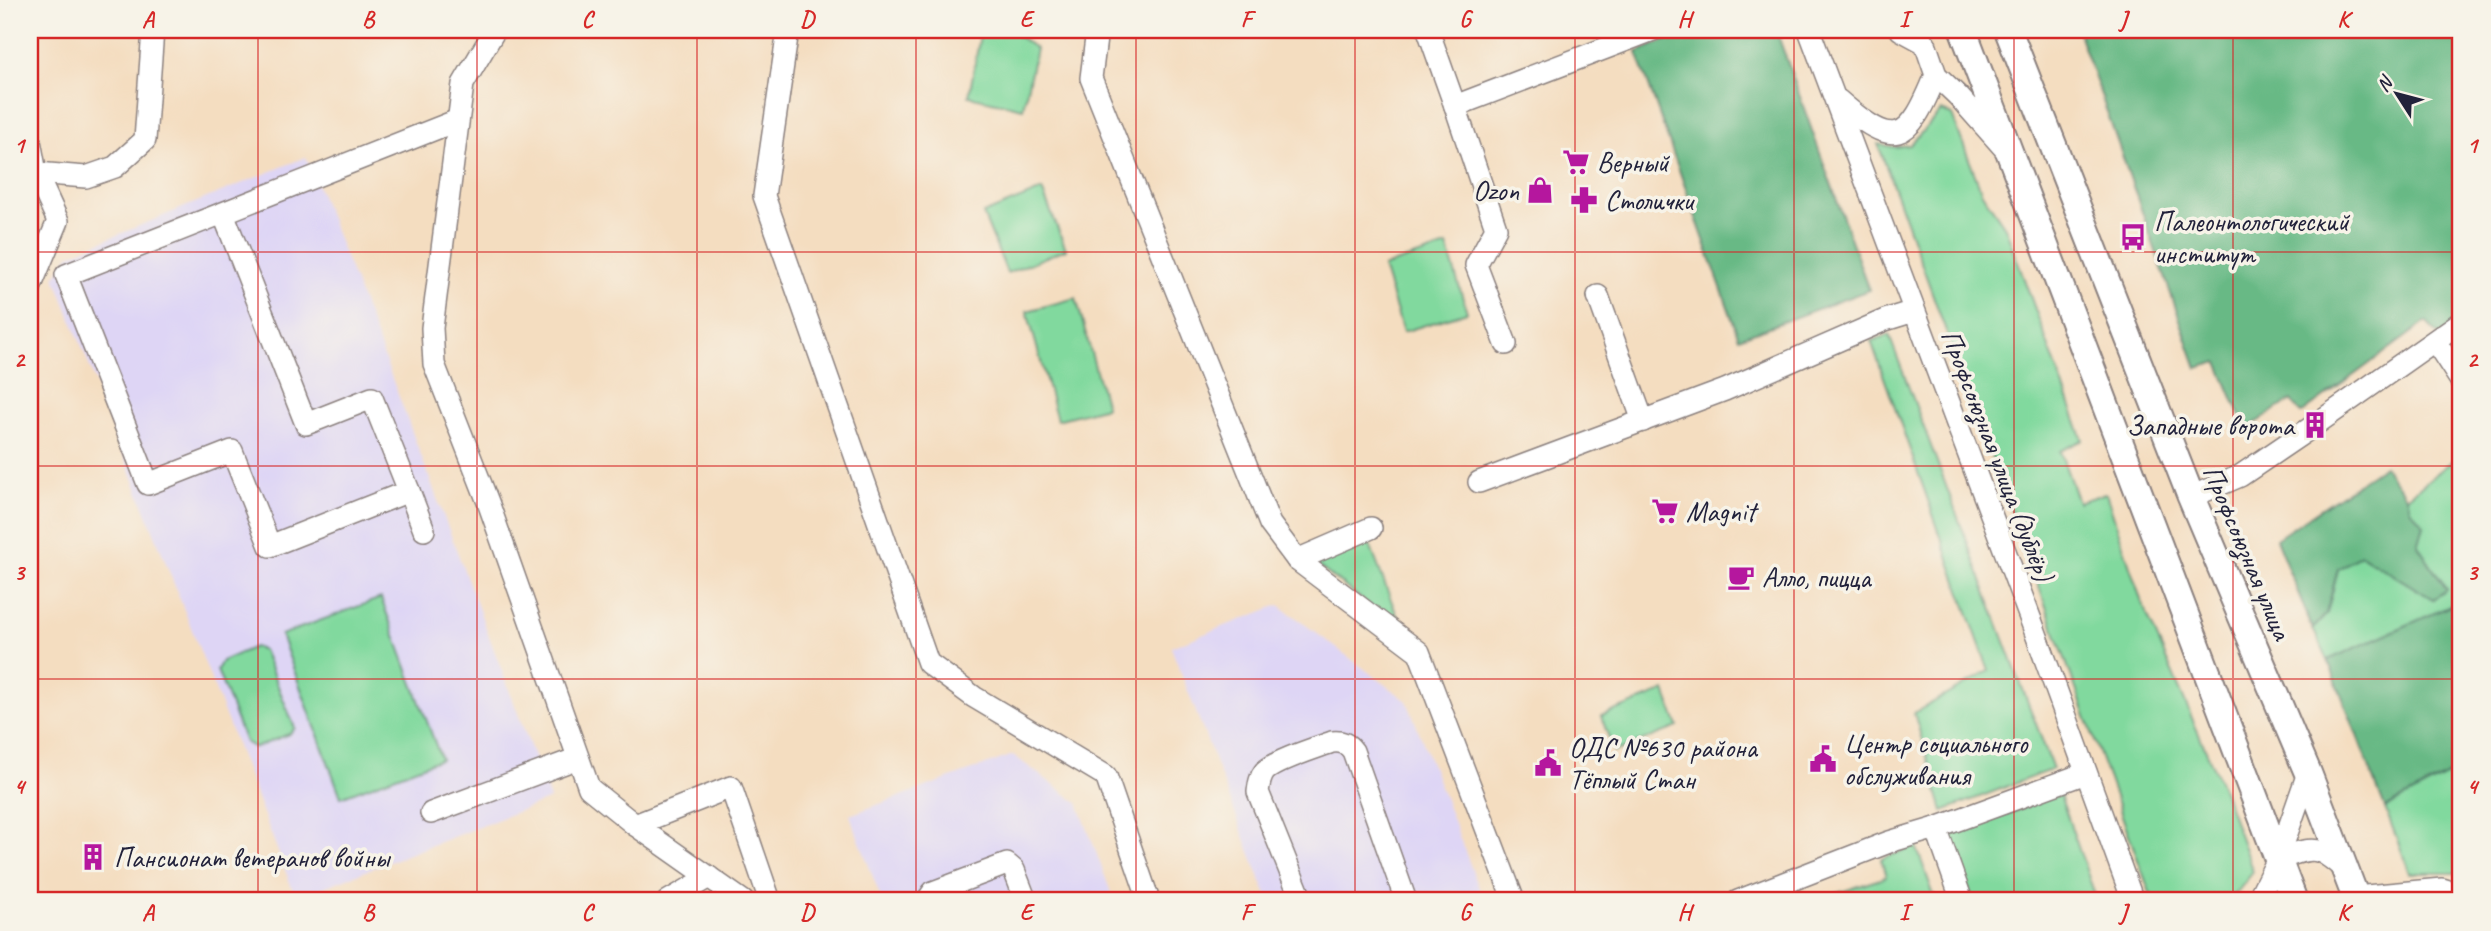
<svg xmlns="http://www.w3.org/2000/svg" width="2491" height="931" font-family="Caveat,sans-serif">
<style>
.built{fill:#ded5f5}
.green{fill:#81d99e;stroke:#527e6c;stroke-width:2}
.forest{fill:#68b985;stroke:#456e60;stroke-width:2}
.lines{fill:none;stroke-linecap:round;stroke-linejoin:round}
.minor-casing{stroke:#8b807e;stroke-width:24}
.major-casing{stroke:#8b807e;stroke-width:30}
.minor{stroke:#fff;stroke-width:21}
.major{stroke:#fff;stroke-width:26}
.grid{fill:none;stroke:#d62828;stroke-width:2;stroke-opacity:0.55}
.labels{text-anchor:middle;stroke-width:7;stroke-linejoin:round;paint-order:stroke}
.poi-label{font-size:28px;fill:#22223b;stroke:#f7f3e8;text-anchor:start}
.street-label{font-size:28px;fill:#22223b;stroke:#f7f3e8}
.neatline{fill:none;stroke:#d62828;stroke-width:2.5}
.grid-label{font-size:23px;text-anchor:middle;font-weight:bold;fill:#d62828}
</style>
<rect width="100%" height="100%" fill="#f7f3e8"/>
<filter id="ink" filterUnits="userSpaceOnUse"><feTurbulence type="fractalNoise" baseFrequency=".0143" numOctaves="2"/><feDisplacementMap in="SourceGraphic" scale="14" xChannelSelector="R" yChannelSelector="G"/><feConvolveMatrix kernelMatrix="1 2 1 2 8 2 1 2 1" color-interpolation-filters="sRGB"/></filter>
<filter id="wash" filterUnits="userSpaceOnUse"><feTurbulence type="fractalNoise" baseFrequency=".00686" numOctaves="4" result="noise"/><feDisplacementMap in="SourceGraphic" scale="28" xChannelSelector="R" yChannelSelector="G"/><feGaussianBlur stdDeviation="1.57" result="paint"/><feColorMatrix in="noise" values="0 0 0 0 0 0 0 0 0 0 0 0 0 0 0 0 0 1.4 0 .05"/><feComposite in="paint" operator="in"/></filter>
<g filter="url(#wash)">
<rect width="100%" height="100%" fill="#f4ddc0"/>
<g class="built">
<path d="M306 157 376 336 550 799 296 898 55 277 69 255Z"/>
<path d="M1279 605 1407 701 1484 901H1269L1171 647Z"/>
<path d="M1013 755 1078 803 1114 901H882L850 815Z"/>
</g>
<g class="green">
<path d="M981 30H1010L1036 49 1023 108 969 96Z"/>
<path d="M1941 111 1952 115 1982 193 2005 227 2083 440 2060 451 2078 502 2106 493 2142 603 2221 785 2253 872 2230 901H2153L1878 144 1894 147 1910 145Z"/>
<path d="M1042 190 1066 249 1007 273 983 214Z"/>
<path d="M1447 246 1467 312 1403 332 1383 267Z"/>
<path d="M1076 298 1106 407 1057 420 1027 311Z"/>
<path d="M1889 335 2053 769 1943 811 1914 713 1989 671 1871 341Z"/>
<path d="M2461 454V603H2457L2328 660 2313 629 2327 614 2338 569 2361 555 2433 599 2447 589 2418 545 2424 525 2409 509 2407 497Z"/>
<path d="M1368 540 1403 631 1314 563Z"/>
<path d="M381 598 441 759 341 797 281 635Z"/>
<path d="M254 647 263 650 266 657 295 728 289 734 255 748 245 742 217 670 222 661Z"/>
<path d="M1665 691 1678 727 1614 752 1601 716Z"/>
<path d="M2461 768V870L2455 873H2410L2385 808Z"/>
<path d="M2060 795 2097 901H1973L1949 834Z"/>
<path d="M1916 846 1936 901H1814L1886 877 1881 859Z"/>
<path d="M1797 888 1803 901H1764Z"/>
</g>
<g class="forest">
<path d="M1691 30H1776L1869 290 1739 338 1637 52Z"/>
<path d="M2078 30H2461V367L2446 342 2426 322 2301 414 2291 400 2246 429 2218 362 2197 368Z"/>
<path d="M2384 466 2407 497 2410 509 2424 525 2418 545 2447 590 2433 599 2361 555 2338 569 2326 614 2313 629 2276 539Z"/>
<path d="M2457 603H2461V768L2385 808 2328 660Z"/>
</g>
</g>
<g filter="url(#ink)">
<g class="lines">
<defs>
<g id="minor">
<path d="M495 30 463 84 432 328 434 364 488 502 589 788 635 825 743 901"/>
<path d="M788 30 764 196 928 663 974 697 1106 776 1149 901"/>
<path d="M1097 30 1091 78 1270 524 1297 560 1419 652 1514 901"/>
<path d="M1428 30 1455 106"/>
<path d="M1809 30 2032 623 2133 901"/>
<path d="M1901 30 1925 43 1936 75 1958 96 2005 149"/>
<path d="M1838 100C1895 150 1908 144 1936 75"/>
<path d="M30 141 36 173 86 177 115 167 145 140 153 30"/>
<path d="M223 213 306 424 372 398 409 491 270 546 232 451 148 484 66 275 458 120"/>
<path d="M30 288 58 221 36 173"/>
<path d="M1598 296 1643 421"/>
<path d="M2435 341 2461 381"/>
<path d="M1506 344 1476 265 1496 228 1455 106 1653 30"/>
<path d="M2319 422 2461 322"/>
<path d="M1479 482 1725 390 1885 320 1914 311"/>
<path d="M409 491 424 530"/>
<path d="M2191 497 2240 476 2312 427"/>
<path d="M1297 560 1371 528"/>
<path d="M431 813 578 758"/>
<path d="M635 825 731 787 770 901"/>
<path d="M1936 828 1962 901"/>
<path d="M2278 859C2313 848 2316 843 2345 870"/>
<path d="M2355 897 2442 889 2461 895"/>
<path d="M668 901 709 877"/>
<path d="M927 901 933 892 1007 864 1014 870 1026 901"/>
<path d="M1302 901 1258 792C1259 784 1260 777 1265 771 1277 760 1316 748 1332 742 1342 741 1347 743 1353 751L1406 901"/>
<path d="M1738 901 1889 842 1936 828 2086 773"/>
<path d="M2257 901 2278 859 2308 773"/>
</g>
<g id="major">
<path d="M1963 30 2294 901"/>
<path d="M2008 30 2191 497 2308 773 2357 901"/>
</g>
</defs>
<use href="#minor" class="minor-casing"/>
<use href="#major" class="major-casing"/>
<use href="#minor" class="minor"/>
<use href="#major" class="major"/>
</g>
</g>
<path class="grid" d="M258 30V901M477 30V901M697 30V901M916 30V901M1136 30V901M1355 30V901M1575 30V901M1794 30V901M2014 30V901M2233 30V901M30 252H2461M30 466H2461M30 679H2461"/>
<defs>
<symbol id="supermarket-bare" viewBox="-9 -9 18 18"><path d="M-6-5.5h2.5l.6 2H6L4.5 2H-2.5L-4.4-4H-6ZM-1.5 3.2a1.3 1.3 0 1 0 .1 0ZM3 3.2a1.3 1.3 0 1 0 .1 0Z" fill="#b5179e" stroke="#f7f3e8" stroke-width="2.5" paint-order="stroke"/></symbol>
<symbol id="shop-bare" viewBox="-9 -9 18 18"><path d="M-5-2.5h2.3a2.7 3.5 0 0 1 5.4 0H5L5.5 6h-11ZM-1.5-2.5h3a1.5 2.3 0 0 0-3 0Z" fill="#b5179e" stroke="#f7f3e8" stroke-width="2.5" paint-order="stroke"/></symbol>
<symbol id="pharmacy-bare" viewBox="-9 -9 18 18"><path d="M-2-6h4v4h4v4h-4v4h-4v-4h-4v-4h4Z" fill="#b5179e" stroke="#f7f3e8" stroke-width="2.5" paint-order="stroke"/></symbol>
<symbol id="bus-bare" viewBox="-9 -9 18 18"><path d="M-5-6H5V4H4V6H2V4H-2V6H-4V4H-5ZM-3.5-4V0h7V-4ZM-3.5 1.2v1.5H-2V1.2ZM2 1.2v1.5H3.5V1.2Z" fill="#b5179e" stroke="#f7f3e8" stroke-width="2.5" paint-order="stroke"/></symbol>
<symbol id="building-bare" viewBox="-9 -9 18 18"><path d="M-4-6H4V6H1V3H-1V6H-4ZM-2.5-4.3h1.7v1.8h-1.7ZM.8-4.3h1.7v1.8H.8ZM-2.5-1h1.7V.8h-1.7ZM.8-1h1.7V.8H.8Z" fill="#b5179e" stroke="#f7f3e8" stroke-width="2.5" paint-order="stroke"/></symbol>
<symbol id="cafe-bare" viewBox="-9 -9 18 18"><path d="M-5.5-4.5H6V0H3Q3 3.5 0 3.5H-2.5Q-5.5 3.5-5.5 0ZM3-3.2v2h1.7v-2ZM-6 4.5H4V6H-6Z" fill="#b5179e" stroke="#f7f3e8" stroke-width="2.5" paint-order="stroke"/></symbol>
<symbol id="civic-bare" viewBox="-9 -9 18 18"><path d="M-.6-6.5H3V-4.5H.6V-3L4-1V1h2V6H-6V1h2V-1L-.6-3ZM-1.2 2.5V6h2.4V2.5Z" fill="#b5179e" stroke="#f7f3e8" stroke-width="2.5" paint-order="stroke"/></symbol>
</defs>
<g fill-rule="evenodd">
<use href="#supermarket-bare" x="1557" y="143" width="38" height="38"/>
<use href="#shop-bare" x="1521" y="171" width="38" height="38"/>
<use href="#pharmacy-bare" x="1565" y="181" width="38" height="38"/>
<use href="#bus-bare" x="2114" y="218" width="38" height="38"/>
<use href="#building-bare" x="2296" y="406" width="38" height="38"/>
<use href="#supermarket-bare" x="1646" y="492" width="38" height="38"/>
<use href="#cafe-bare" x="1722" y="558" width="38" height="38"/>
<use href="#civic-bare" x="1804" y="740" width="38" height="38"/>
<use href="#civic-bare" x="1529" y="744" width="38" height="38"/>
<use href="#building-bare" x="74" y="838" width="38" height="38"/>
</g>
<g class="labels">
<g class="poi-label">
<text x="1597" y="172">Верный</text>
<text x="1519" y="200" text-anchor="end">Ozon</text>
<text x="1605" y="210">Столички</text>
<text x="2154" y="231">Палеонтологический<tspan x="2154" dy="32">институт</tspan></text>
<text x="2294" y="435" text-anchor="end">Западные ворота</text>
<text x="1686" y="521">Magnit</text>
<text x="1762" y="587">Алло, пицца</text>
<text x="1844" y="753">Центр социального<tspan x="1844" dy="32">обслуживания</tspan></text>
<text x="1569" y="757">ОДС №630 района<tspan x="1569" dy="32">Тёплый Стан</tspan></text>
<text x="114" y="867">Пансионат ветеранов войны</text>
</g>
<g class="street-label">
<text transform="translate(1998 455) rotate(69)" y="10">Профсоюзная улица (дублёр)</text>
<text transform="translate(2248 552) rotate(67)" y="10">Профсоюзная улица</text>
</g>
</g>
<rect width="2491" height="931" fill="none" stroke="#f7f3e8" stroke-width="77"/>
<g transform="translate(2397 94) rotate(306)" stroke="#f7f3e8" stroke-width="5" paint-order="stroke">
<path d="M0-5L12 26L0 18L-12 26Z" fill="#22223b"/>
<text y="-10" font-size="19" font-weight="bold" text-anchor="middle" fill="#22223b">N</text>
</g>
<rect x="38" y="38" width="2414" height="854" class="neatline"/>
<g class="grid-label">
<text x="148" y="27">A</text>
<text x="368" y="27">B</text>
<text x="587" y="27">C</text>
<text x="807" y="27">D</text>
<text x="1026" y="27">E</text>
<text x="1246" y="27">F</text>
<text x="1465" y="27">G</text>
<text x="1684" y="27">H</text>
<text x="1904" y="27">I</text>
<text x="2123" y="27">J</text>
<text x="2343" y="27">K</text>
<text x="19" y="153">1</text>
<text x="2472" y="153">1</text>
<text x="19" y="367">2</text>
<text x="2472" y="367">2</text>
<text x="19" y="580">3</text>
<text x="2472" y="580">3</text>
<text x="19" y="794">4</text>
<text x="2472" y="794">4</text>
<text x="148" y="920">A</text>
<text x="368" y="920">B</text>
<text x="587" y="920">C</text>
<text x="807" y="920">D</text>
<text x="1026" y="920">E</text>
<text x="1246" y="920">F</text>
<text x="1465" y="920">G</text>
<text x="1684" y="920">H</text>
<text x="1904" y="920">I</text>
<text x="2123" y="920">J</text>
<text x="2343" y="920">K</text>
</g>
</svg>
